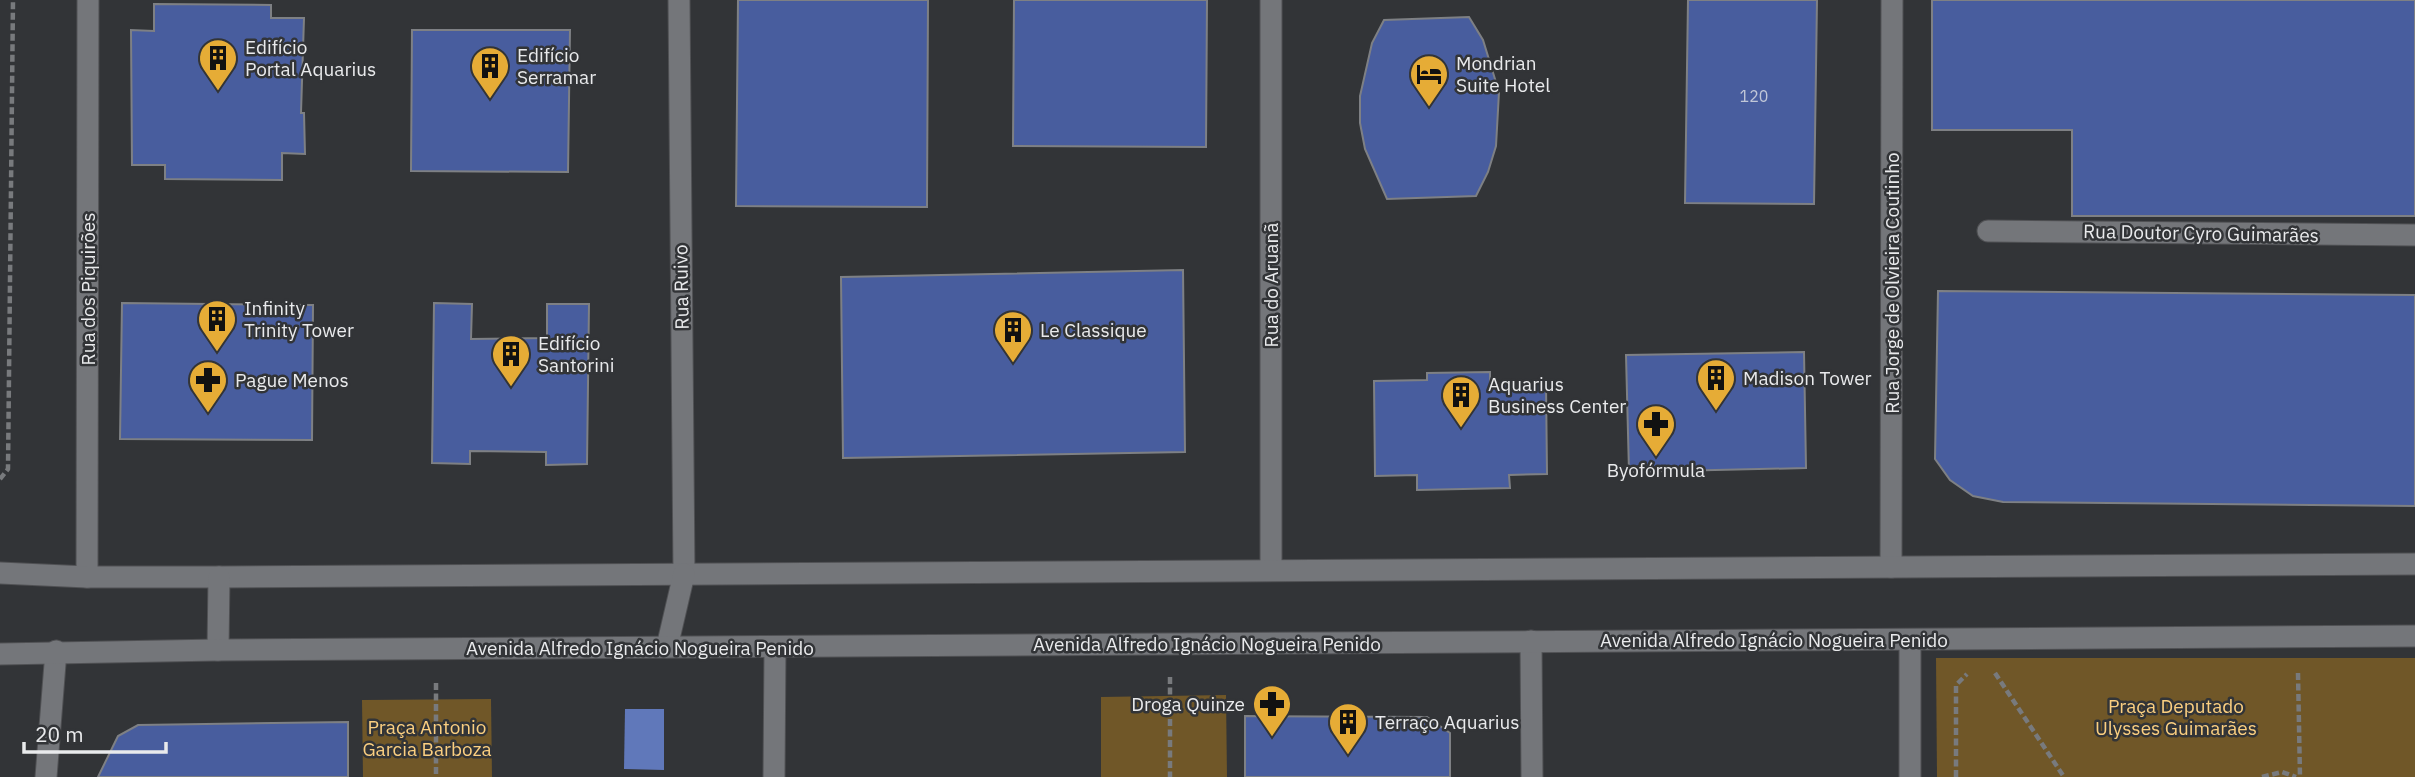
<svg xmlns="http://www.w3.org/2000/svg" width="2415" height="777" font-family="'IBM Plex Sans',sans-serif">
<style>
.green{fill:#705728}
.water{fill:#6078ba}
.building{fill:#485d9e;stroke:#7e8084;stroke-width:2}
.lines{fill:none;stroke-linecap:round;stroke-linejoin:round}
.street-casing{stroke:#505154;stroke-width:23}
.secondary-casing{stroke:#505154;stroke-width:23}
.path{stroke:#787a7d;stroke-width:4.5;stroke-dasharray:7 3.5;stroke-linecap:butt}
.street{stroke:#74767a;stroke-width:21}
.secondary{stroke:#74767a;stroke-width:21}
.labels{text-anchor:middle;stroke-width:5;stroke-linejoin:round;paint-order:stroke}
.number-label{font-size:16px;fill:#c1c7d8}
.poi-label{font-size:19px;fill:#e9eaec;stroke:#323437;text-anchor:start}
.street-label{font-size:19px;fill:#e9eaec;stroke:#323437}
.park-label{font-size:19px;fill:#fbcf80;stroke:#323437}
</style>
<rect width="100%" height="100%" fill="#323437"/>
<g class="green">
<path d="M1936 658H2415V777H1937Z"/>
<path d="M1226 695 1227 777H1101V697Z"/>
<path d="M491 699 492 777H363L362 700Z"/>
</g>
<path class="water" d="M625 709H664V770L624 769Z"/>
<g class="building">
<path d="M738 0H928L927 207 736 206Z"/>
<path d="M1014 0H1207L1206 147 1013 146Z"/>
<path d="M1688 0H1817L1814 204 1685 203Z"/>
<path d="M1932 0H2415V216H2072V130H1932Z"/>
<path d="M154 4 271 5V18H304L301 113H304L305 154 282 153V180L165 179V165H132L131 30 154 31Z"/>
<path d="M1469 17 1483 40 1499 92 1496 146 1488 172 1476 196 1387 199 1365 149 1360 123V96L1372 43 1384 20Z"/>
<path d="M412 30H570L568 172 411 171Z"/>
<path d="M1183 270 1185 452 843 458 841 277Z"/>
<path d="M1938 291 2415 295V506L2003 502 1973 496 1950 480 1935 459Z"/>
<path d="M122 303 313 305 312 440 120 439Z"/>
<path d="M434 303 472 304 471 339 547 338V304H589L587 464 546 465V452L470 451V464L432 463Z"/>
<path d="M1804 352 1806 468 1629 472 1626 355Z"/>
<path d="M1490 372V384L1546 383 1547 474 1509 475 1510 488 1417 490V475L1375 476 1374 381 1427 380V373Z"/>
<path d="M1245 716 1427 717 1450 733V777H1245Z"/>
<path d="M348 722V777H98L118 736 138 725Z"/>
</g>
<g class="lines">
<defs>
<g id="street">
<path d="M679 0 684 574"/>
<path d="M1988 231 2415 235"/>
<path d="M1891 567 1892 0"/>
<path d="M1271 570V0"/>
<path d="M87 577 88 0"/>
<path d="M1910 640V777"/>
<path d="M1531 641 1532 777"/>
<path d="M46 777 56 651"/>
<path d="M774 777 775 648"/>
</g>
<g id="secondary">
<path d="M0 573 87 577H219L2415 564"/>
<path d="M667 647 684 574"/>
<path d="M218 650 219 577"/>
<path d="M0 654 218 650 2415 636"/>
</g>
</defs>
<use href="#street" class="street-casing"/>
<use href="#secondary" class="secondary-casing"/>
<g class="path">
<path d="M0 479 8 469 13 0"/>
<path d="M1995 673 2064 777"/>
<path d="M2298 673 2300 777"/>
<path d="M1170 677V777"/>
<path d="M436 683V777"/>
<path d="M1956 777V685L1967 674"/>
<path d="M2262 777 2282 772 2296 777"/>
</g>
<use href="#street" class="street"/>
<use href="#secondary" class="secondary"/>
</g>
<defs>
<symbol id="building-pin" viewBox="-11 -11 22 30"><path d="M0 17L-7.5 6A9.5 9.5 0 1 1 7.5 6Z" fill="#e6ac36" stroke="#323437"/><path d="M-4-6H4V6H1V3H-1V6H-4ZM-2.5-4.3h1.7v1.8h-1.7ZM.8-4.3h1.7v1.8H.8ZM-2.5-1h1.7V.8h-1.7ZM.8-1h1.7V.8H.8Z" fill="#111"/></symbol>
<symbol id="hotel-pin" viewBox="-11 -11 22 30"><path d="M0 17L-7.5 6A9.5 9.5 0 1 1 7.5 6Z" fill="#e6ac36" stroke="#323437"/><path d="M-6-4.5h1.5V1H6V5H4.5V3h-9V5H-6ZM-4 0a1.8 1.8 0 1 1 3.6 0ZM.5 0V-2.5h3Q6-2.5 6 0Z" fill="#111"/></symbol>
<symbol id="pharmacy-pin" viewBox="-11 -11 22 30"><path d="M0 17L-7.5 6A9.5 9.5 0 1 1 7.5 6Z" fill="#e6ac36" stroke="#323437"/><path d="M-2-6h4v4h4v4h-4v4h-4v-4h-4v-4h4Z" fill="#111"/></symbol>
</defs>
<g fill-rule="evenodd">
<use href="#building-pin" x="196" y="36" width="44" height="60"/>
<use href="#building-pin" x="468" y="44" width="44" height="60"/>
<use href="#hotel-pin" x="1407" y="52" width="44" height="60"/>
<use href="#building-pin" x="195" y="297" width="44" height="60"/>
<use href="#building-pin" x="991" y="308" width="44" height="60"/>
<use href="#building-pin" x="489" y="332" width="44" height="60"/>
<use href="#building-pin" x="1694" y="356" width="44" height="60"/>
<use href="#pharmacy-pin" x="186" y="358" width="44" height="60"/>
<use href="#building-pin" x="1439" y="373" width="44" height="60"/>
<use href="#pharmacy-pin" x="1634" y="402" width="44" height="60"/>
<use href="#pharmacy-pin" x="1250" y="682" width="44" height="60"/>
<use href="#building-pin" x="1326" y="700" width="44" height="60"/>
</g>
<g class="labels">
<g class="number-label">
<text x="1754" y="102">120</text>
</g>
<g class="poi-label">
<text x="245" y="54">Edifício<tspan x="245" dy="22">Portal Aquarius</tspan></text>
<text x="517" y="62">Edifício<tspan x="517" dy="22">Serramar</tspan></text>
<text x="1456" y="70">Mondrian<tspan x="1456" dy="22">Suite Hotel</tspan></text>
<text x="244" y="315">Infinity<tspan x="244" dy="22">Trinity Tower</tspan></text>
<text x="1040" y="337">Le Classique</text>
<text x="538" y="350">Edifício<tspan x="538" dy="22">Santorini</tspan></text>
<text x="1743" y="385">Madison Tower</text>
<text x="235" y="387">Pague Menos</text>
<text x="1488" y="391">Aquarius<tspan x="1488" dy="22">Business Center</tspan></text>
<text x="1656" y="477" text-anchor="middle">Byofórmula</text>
<text x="1245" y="711" text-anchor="end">Droga Quinze</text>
<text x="1375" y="729">Terraço Aquarius</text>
</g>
<g class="street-label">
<text transform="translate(2201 233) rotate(1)" y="7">Rua Doutor Cyro Guimarães</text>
<text transform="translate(1892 283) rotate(-90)" y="7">Rua Jorge de Olvieira Coutinho</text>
<text transform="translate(1271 285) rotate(-90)" y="7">Rua do Aruanã</text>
<text transform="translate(681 287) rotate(-91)" y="7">Rua Ruivo</text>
<text transform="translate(88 289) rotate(-90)" y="7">Rua dos Piquirões</text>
<text x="1774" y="647">Avenida Alfredo Ignácio Nogueira Penido</text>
<text x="1207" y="651">Avenida Alfredo Ignácio Nogueira Penido</text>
<text x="640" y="655">Avenida Alfredo Ignácio Nogueira Penido</text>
</g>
<g class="park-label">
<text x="2176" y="713">Praça Deputado<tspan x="2176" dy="22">Ulysses Guimarães</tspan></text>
<text x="427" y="734">Praça Antonio<tspan x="427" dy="22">Garcia Barboza</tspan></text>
</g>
</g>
<path d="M24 742v10h142v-10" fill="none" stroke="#e9eaec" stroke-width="3.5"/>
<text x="35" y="742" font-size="21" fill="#e9eaec" stroke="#323437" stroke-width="5" paint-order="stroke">20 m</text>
</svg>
